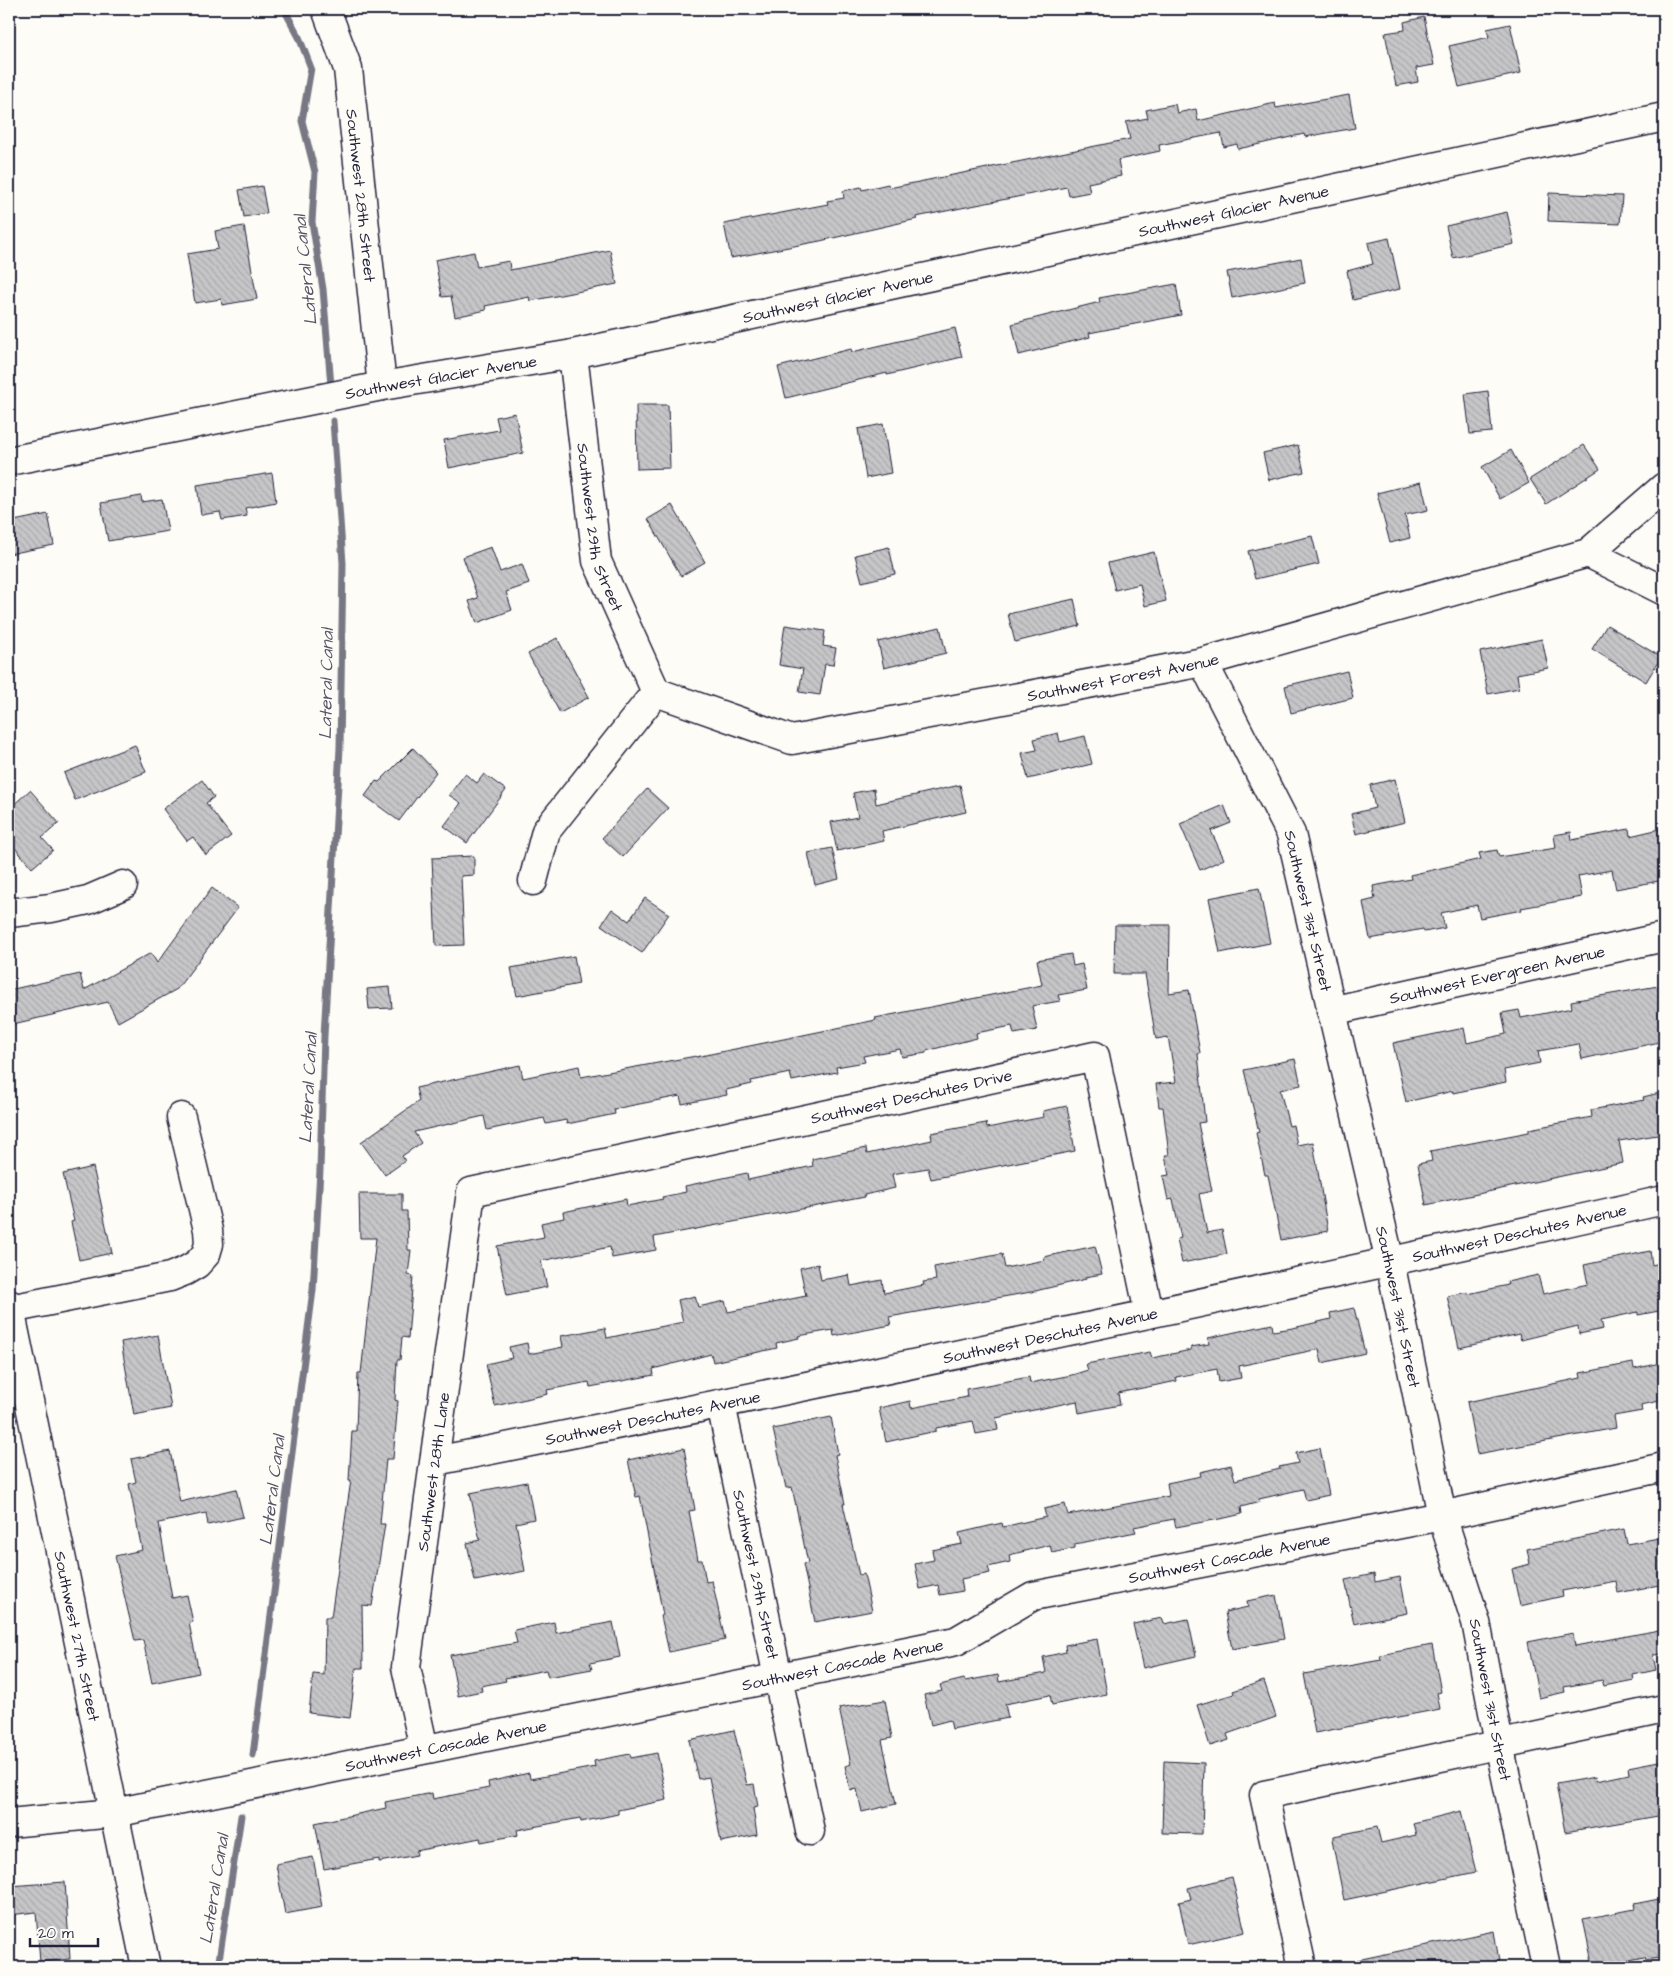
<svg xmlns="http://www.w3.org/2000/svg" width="1673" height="1976" font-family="'Architects Daughter',sans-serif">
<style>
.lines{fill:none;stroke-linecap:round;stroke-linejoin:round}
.stream{stroke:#787885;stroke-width:7}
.building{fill:url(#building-back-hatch);stroke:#22223b}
.minor-casing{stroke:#22223b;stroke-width:31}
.minor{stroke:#fdfcf7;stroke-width:28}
.labels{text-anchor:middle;stroke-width:4.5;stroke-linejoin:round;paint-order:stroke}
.street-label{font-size:16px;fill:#22223b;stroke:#fdfcf7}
.water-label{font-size:18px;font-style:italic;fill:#545466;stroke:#fdfcf7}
</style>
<defs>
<pattern id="building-back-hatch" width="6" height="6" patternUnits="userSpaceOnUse" patternTransform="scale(1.25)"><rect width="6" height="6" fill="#c6c6c8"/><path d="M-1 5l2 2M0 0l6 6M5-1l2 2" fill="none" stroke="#aaaaad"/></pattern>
</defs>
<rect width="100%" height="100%" fill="#fdfcf7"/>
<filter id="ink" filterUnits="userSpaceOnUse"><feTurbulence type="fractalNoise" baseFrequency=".02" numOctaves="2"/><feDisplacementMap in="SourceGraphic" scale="10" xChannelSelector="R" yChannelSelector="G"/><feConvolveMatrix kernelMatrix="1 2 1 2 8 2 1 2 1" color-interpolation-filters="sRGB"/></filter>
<g filter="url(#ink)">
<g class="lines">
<g class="stream">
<path d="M284 9 299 37 311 68 302 121 315 172 312 222 323 289 331 386"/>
<path d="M253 1755 313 1290 320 1170 324 1036 340 748 343 563 333 421"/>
<path d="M218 1967 241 1816"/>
</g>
</g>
<g class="building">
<path d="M1424 17 1434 65 1416 68 1418 82 1396 86 1385 33 1405 30 1404 22Z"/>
<path d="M1510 24 1521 73 1459 87 1449 46 1489 37 1487 29Z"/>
<path d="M1349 95 1355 128 1305 137 1304 134 1238 149 1237 144 1224 147 1221 133 1159 145 1160 151 1118 160 1121 176 1088 183 1090 192 1069 196 1067 187 916 217 917 219 820 241 731 258 724 224 828 204 827 201 844 198 843 191 861 187 862 190 888 184 889 188 1130 139 1126 122 1148 118 1146 110 1175 104 1177 113 1196 109 1198 121 1275 103 1276 108Z"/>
<path d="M262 186 267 213 244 217 239 190Z"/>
<path d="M1549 193 1622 196 1620 224 1548 221Z"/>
<path d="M1507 212 1514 244 1453 258 1446 226Z"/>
<path d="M244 226 257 299 222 305 221 299 195 303 187 254 218 249 215 231Z"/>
<path d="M1389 238 1400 289 1353 300 1347 271 1373 264 1368 243Z"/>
<path d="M610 250 617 284 530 301 529 297 485 306 486 310 455 317 451 296 442 297 435 260 474 252 477 267 509 261 510 270Z"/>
<path d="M1301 258 1305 283 1232 298 1227 272Z"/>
<path d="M1176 284 1181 315 1089 333 1090 337 1019 355 1012 324 1100 302 1099 298Z"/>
<path d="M955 328 962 357 887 375V373L786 398 778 367 851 349 852 352Z"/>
<path d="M1488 391 1492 432 1470 434 1465 394Z"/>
<path d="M636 405H668L670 468 637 469Z"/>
<path d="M515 413 523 453 449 468 444 440 499 430 496 417Z"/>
<path d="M883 424 891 473 866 478 858 429Z"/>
<path d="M1298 445 1304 472 1269 480 1263 453Z"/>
<path d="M1584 445 1600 469 1546 504 1530 479Z"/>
<path d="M1511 450 1529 483 1500 499 1482 467Z"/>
<path d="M272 473 276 502 245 508 247 516 222 520 220 512 201 515 197 485Z"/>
<path d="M1421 482 1428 510 1405 515 1410 538 1390 543 1377 493Z"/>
<path d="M141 496 142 502 162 499 168 531 108 541 101 503Z"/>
<path d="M672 505 705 562 681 576 648 519Z"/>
<path d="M48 514 54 545 9 554V522Z"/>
<path d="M1312 536 1319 564 1255 579 1248 551Z"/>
<path d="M491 547 500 572 522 564 529 584 506 592 512 610 477 623 469 601 478 598 463 557Z"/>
<path d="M889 547 895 574 862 582 855 555Z"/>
<path d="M1154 552 1166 601 1145 606 1140 584 1115 590 1108 563Z"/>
<path d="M1074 599 1080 626 1015 642 1008 614Z"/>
<path d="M785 625 825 631 823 646 836 648 833 665 825 664 820 695 799 692 803 669 779 665Z"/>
<path d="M1607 625 1661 657 1646 682 1592 649Z"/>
<path d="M940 627 946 653 884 668 878 642Z"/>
<path d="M557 638 589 697 560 713 528 654Z"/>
<path d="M1542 639 1548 668 1517 674 1519 688 1488 694 1480 652Z"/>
<path d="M1347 671 1353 698 1291 713 1285 686Z"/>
<path d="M1058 733 1060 742 1085 736 1092 764 1028 779 1022 753 1037 750 1034 739Z"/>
<path d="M135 745 146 772 75 800 64 773Z"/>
<path d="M413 748 436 772 399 821 365 796 376 781 379 782Z"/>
<path d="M465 774 477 783 484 774 506 790 467 843 444 826 461 803 449 795Z"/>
<path d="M1395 779 1405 822 1356 834 1351 814 1375 808 1370 785Z"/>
<path d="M202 780 214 797 206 803 231 836 206 855 193 837 187 841 163 809Z"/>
<path d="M960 785 966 812 882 831 884 841 837 851 831 822 858 817 853 793 874 789 876 804Z"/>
<path d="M647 789 668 808 623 857 602 838Z"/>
<path d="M30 790 59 823 42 838 53 850 32 868 9 841V809Z"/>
<path d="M1224 805 1231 823 1211 831 1224 859 1200 870 1180 824Z"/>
<path d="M1664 828V880L1616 889 1612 870 1578 876 1582 897 1521 908 1522 910 1480 918 1477 905 1441 913 1445 928 1424 932 1423 929 1370 939 1363 902 1375 899 1373 886 1411 879 1410 875 1481 859 1479 853 1497 850 1499 857 1556 848 1554 835 1571 832 1572 840 1629 829 1630 836Z"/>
<path d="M832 848 839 879 815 885 808 853Z"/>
<path d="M474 856V875L461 876 464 945 436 946 432 858Z"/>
<path d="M212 888 238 908 177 989 118 1022 108 1002 13 1024 9 1006V990L80 974 84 990 151 953 157 963Z"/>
<path d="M1259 888 1270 943 1220 953 1209 898Z"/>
<path d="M645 898 669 914 642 953 601 925 612 909 629 921Z"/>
<path d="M1115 925H1170L1169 993 1189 990 1200 1053 1198 1054 1205 1122 1198 1123 1212 1191 1199 1194 1207 1233 1222 1230 1227 1254 1182 1263 1177 1239 1181 1238 1173 1199 1168 1200 1163 1176 1169 1175 1165 1155H1169L1163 1107H1159L1156 1084 1176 1082 1168 1037 1156 1039 1145 974H1114Z"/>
<path d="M1071 954 1073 966 1082 964 1087 990 1058 995 1060 1001 1032 1006 1037 1030 1014 1034 1012 1026 976 1033 977 1038 926 1051V1053L902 1057 900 1049 863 1056 865 1062 836 1067 837 1072 792 1081 790 1073 751 1081 752 1084 726 1090 727 1095 682 1104 680 1096 614 1109 615 1114 567 1124 566 1120 546 1124 544 1118 487 1130 484 1116 414 1132 421 1143 402 1156 405 1161 385 1175 361 1142 419 1101 416 1088 520 1065 523 1078 579 1066 581 1077 696 1056V1057L876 1020 875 1018 1042 985 1037 960Z"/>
<path d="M574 956 579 984 517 996 511 968Z"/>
<path d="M1664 985V1041L1582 1059 1579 1044 1538 1051 1540 1063 1504 1070 1506 1082 1453 1093V1091L1406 1102 1393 1043 1464 1028 1467 1043 1506 1034 1502 1013 1519 1010 1521 1018 1572 1008 1571 1001Z"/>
<path d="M390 987 392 1008 369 1009 367 989Z"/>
<path d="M1295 1059 1301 1085 1280 1090 1289 1126 1293 1125 1297 1145 1313 1142 1328 1231 1281 1240 1268 1175H1265L1256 1133 1259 1132 1244 1070Z"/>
<path d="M1664 1092V1134L1619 1141 1623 1163 1426 1205 1418 1164 1432 1161 1430 1151 1529 1132V1129L1592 1117 1591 1110 1644 1100 1643 1097Z"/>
<path d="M1067 1106 1075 1151 931 1179 928 1168 892 1174 895 1188 864 1195 865 1197 654 1237 656 1250 612 1258 610 1247 541 1261 547 1287 507 1295 497 1246 544 1237 541 1223 564 1218 563 1212 626 1199 627 1206 663 1199 662 1197 686 1192 685 1186 747 1173 748 1180 813 1166 812 1159 866 1148 867 1154 932 1140 931 1133 986 1123 987 1128 1044 1117 1043 1111Z"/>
<path d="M93 1167 112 1253 79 1260 71 1222 74 1221 63 1174Z"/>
<path d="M359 1194H402V1211H407L408 1250H411L408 1275 413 1276 408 1338 402 1337 400 1360H397L395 1400 398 1401 393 1459H386L380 1524H385L372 1606 362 1605 363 1668H356L350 1718 309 1713 313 1674 324 1675 325 1617H331L351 1480H349L352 1431H356L358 1373H361L376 1238H360Z"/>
<path d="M1095 1246 1102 1274 1085 1277 1086 1279 1031 1292 889 1317 891 1325 834 1336 833 1330 798 1336 799 1338 776 1343 777 1348 713 1362 711 1354 653 1369 654 1375 590 1387 589 1382 547 1390 548 1394 495 1406 486 1364 512 1358 509 1347 527 1343 529 1354 563 1347 561 1336 605 1328 607 1338 683 1322 678 1300 695 1296 698 1307 725 1301 728 1312 806 1296 800 1268 818 1264 821 1280 849 1275 851 1286 882 1280 884 1293 924 1285 923 1282 936 1280 934 1267 1002 1254 1005 1268 1045 1260 1044 1257Z"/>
<path d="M1650 1251 1652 1265 1664 1262V1310L1638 1315V1312L1601 1320 1603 1329 1579 1334 1578 1326 1521 1340 1519 1334 1459 1348 1447 1296 1468 1292V1294L1508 1285 1507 1282 1538 1275 1543 1294 1588 1284 1584 1265Z"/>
<path d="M1354 1308 1365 1353 1322 1363 1319 1349 1239 1366 1241 1378 1219 1382 1217 1369 1176 1377 1177 1381 1118 1393 1120 1405 1079 1413 1077 1401 996 1418 998 1430 976 1434 973 1421 936 1428V1431L886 1442 879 1408 910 1401 911 1408 967 1397 966 1389 1029 1377 1030 1383 1072 1375 1088 1370 1086 1364 1150 1352 1152 1358 1191 1350V1347L1209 1344 1208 1338 1272 1324 1273 1331 1293 1328 1331 1319 1330 1313Z"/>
<path d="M158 1335 171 1408 134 1415 121 1342Z"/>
<path d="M1664 1362V1400L1641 1405 1642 1411 1614 1416 1616 1428 1477 1454 1467 1402 1581 1378 1580 1373 1633 1363 1634 1369Z"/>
<path d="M831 1417 838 1454 835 1455 845 1504H843L859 1575 864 1574 872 1611 815 1622 803 1564 808 1563 792 1487 786 1488 773 1429Z"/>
<path d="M684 1448 695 1510 689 1511 698 1560H702L706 1582 712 1581 725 1640 669 1652 661 1616 663 1615 640 1496 636 1497 628 1460Z"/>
<path d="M1320 1448 1329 1495 1306 1500 1303 1489 1259 1499 1260 1502 1241 1507 1242 1514 1225 1518 1176 1527 1174 1519 1134 1527 1136 1532 1075 1544V1548L1052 1553 1050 1545 1009 1555 1010 1562 988 1567 990 1573 961 1579 963 1591 940 1595 938 1585 920 1589 915 1564 934 1560 932 1550 962 1544 959 1533 1002 1523 1003 1527 1046 1517 1044 1509 1065 1504 1068 1515 1169 1496 1167 1483 1201 1476 1200 1472 1231 1465 1235 1480 1280 1469 1279 1467 1298 1463 1296 1453Z"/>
<path d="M170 1451 180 1502 236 1489 243 1517 208 1525 206 1513 159 1523 172 1598 187 1595 193 1622 189 1623 199 1673 152 1683 143 1640 135 1641 115 1556 142 1550 129 1484 136 1482 131 1459Z"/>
<path d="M527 1482 534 1519 516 1523 525 1571 475 1581 467 1543 480 1540 470 1493Z"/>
<path d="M1624 1529 1627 1544 1664 1537V1584L1618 1593 1616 1581 1562 1591 1563 1596 1520 1606 1512 1569 1530 1564 1527 1549Z"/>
<path d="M1374 1574 1375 1582 1400 1577 1407 1613 1354 1624 1345 1580Z"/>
<path d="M1276 1595 1284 1639 1232 1649 1225 1612 1248 1607 1247 1601Z"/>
<path d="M1162 1618 1164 1624 1188 1619 1196 1656 1143 1668 1133 1624Z"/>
<path d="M554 1622 556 1633 613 1622 620 1657 590 1663 592 1669 548 1677 546 1670 505 1678 506 1681 481 1686 482 1691 458 1696 450 1655 517 1643 514 1630Z"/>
<path d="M1664 1629V1654L1653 1655 1656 1670 1633 1675 1634 1680 1604 1686 1602 1680 1564 1687 1565 1692 1539 1698 1528 1642 1573 1633 1575 1646Z"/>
<path d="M1097 1639 1107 1694 1052 1705 1050 1695 1005 1704 1008 1718 952 1729 950 1720 931 1725 924 1695 942 1691 940 1685 964 1679 965 1681 998 1675 999 1682 1046 1673 1043 1657 1066 1652 1065 1645Z"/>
<path d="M1432 1645 1441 1692 1437 1693 1440 1709 1315 1733 1304 1674 1381 1660 1380 1655Z"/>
<path d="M1264 1681 1276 1717 1227 1734 1229 1740 1210 1746 1197 1705 1234 1694 1233 1691Z"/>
<path d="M885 1700 892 1738 882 1740 896 1804 862 1812 857 1789 850 1790 845 1766 851 1764 839 1708Z"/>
<path d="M734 1730 747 1785 754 1784 758 1807 753 1808 757 1835 721 1842 709 1777 698 1779 689 1740Z"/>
<path d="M657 1753 667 1800 618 1810V1814L581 1822 580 1818 517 1830 518 1835 481 1842 480 1838 416 1851 417 1855 379 1862V1859L324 1869 315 1823 386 1808 385 1802 432 1793 433 1799 489 1788 488 1782 506 1778 529 1773 530 1779 595 1767 594 1761 630 1754 631 1758Z"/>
<path d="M1664 1760V1815L1565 1832 1556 1784 1595 1777 1596 1781 1629 1774 1628 1767Z"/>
<path d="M1164 1761 1204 1763 1202 1834 1162 1833Z"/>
<path d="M1461 1811 1476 1872 1344 1900 1332 1840 1334 1839V1836L1377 1827 1381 1843 1416 1835 1413 1823Z"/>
<path d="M313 1857 322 1907 285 1914 276 1864Z"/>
<path d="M1232 1877 1245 1932 1188 1945 1179 1902 1191 1899 1188 1888Z"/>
<path d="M65 1882 70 1959 40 1962 36 1912 9 1915V1886Z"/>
<path d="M1664 1898V1957L1646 1960 1645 1957 1593 1967 1583 1919 1635 1909 1634 1904Z"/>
<path d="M1494 1931 1499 1961 1493 1962 1494 1967H1358L1357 1960Z"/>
</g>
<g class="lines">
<defs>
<g id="minor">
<path id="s1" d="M326 9 348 69 382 386"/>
<path id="s2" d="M573 354 597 561 656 692"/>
<path id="s3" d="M9 461 382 386 573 354 1664 117"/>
<path d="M1588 553 1664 591"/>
<path id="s4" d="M1203 662 1291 834 1390 1262 1442 1516 1476 1622 1499 1744 1546 1967"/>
<path id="s5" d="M656 692 792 740 1203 662 1588 553 1664 487"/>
<path d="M533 881 546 831 656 692"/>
<path d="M9 913 51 908 88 900 123 885"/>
<path id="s6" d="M1331 1011 1664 937"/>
<path id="s7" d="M9 1304 146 1967"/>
<path d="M10 1309 170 1277 185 1271 197 1264 206 1254 209 1244 208 1230 181 1117"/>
<path id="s8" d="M721 1404 810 1831"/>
<path id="s9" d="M435 1461C846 1380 1255 1293 1664 1200"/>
<path id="s10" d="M424 1749 406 1667 471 1192 1095 1056 1149 1313"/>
<path id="s11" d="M9 1823 114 1813 956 1641 1033 1596 1442 1516 1664 1467"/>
<path d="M1302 1967 1264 1795 1664 1709"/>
</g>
</defs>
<use href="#minor" class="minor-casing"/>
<use href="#minor" class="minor"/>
</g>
</g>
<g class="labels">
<g class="street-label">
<text dy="6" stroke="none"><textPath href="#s1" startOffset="191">Southwest 28th Street</textPath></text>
<text dy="6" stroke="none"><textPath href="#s3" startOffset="1250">Southwest Glacier Avenue</textPath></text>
<text dy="6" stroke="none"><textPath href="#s3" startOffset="845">Southwest Glacier Avenue</textPath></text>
<text dy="6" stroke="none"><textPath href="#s3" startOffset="440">Southwest Glacier Avenue</textPath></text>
<text dy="6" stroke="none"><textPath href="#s2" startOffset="176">Southwest 29th Street</textPath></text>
<text dy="6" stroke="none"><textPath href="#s5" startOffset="481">Southwest Forest Avenue</textPath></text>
<text dy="6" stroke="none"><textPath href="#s4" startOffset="272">Southwest 31st Street</textPath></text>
<text dy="6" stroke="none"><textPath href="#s6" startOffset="170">Southwest Evergreen Avenue</textPath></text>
<text dy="6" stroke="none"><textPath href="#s10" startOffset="1014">Southwest Deschutes Drive</textPath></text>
<text dy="6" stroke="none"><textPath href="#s9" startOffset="1108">Southwest Deschutes Avenue</textPath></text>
<text dy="6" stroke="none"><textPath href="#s4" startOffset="678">Southwest 31st Street</textPath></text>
<text dy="6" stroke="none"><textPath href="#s9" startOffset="628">Southwest Deschutes Avenue</textPath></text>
<text dy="6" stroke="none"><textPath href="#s9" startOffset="222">Southwest Deschutes Avenue</textPath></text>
<text dy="6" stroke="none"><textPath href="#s10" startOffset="281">Southwest 28th Lane</textPath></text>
<text dy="6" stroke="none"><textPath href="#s11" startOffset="1254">Southwest Cascade Avenue</textPath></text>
<text dy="6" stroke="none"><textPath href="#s8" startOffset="174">Southwest 29th Street</textPath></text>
<text dy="6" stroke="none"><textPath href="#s7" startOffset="339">Southwest 27th Street</textPath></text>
<text dy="6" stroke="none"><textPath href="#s11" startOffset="849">Southwest Cascade Avenue</textPath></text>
<text dy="6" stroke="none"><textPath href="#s4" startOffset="1082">Southwest 31st Street</textPath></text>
<text dy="6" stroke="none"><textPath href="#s11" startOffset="444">Southwest Cascade Avenue</textPath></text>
</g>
<g class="water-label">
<text transform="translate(305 270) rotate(-96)" y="6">Lateral Canal</text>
<text transform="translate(326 684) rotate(-89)" y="6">Lateral Canal</text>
<text transform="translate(308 1088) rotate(-87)" y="6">Lateral Canal</text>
<text transform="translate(272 1490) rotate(-83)" y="6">Lateral Canal</text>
<text transform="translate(214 1889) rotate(-81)" y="6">Lateral Canal</text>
</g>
</g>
<rect width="1673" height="1976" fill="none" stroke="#fdfcf7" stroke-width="30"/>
<rect x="15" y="15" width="1643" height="1946" fill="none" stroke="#22223b" stroke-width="2" filter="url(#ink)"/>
<path d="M30 1938v8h68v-8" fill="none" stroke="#22223b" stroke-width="2.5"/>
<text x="38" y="1938" font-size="15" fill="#22223b" stroke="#fdfcf7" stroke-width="4" paint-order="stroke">20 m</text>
</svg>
